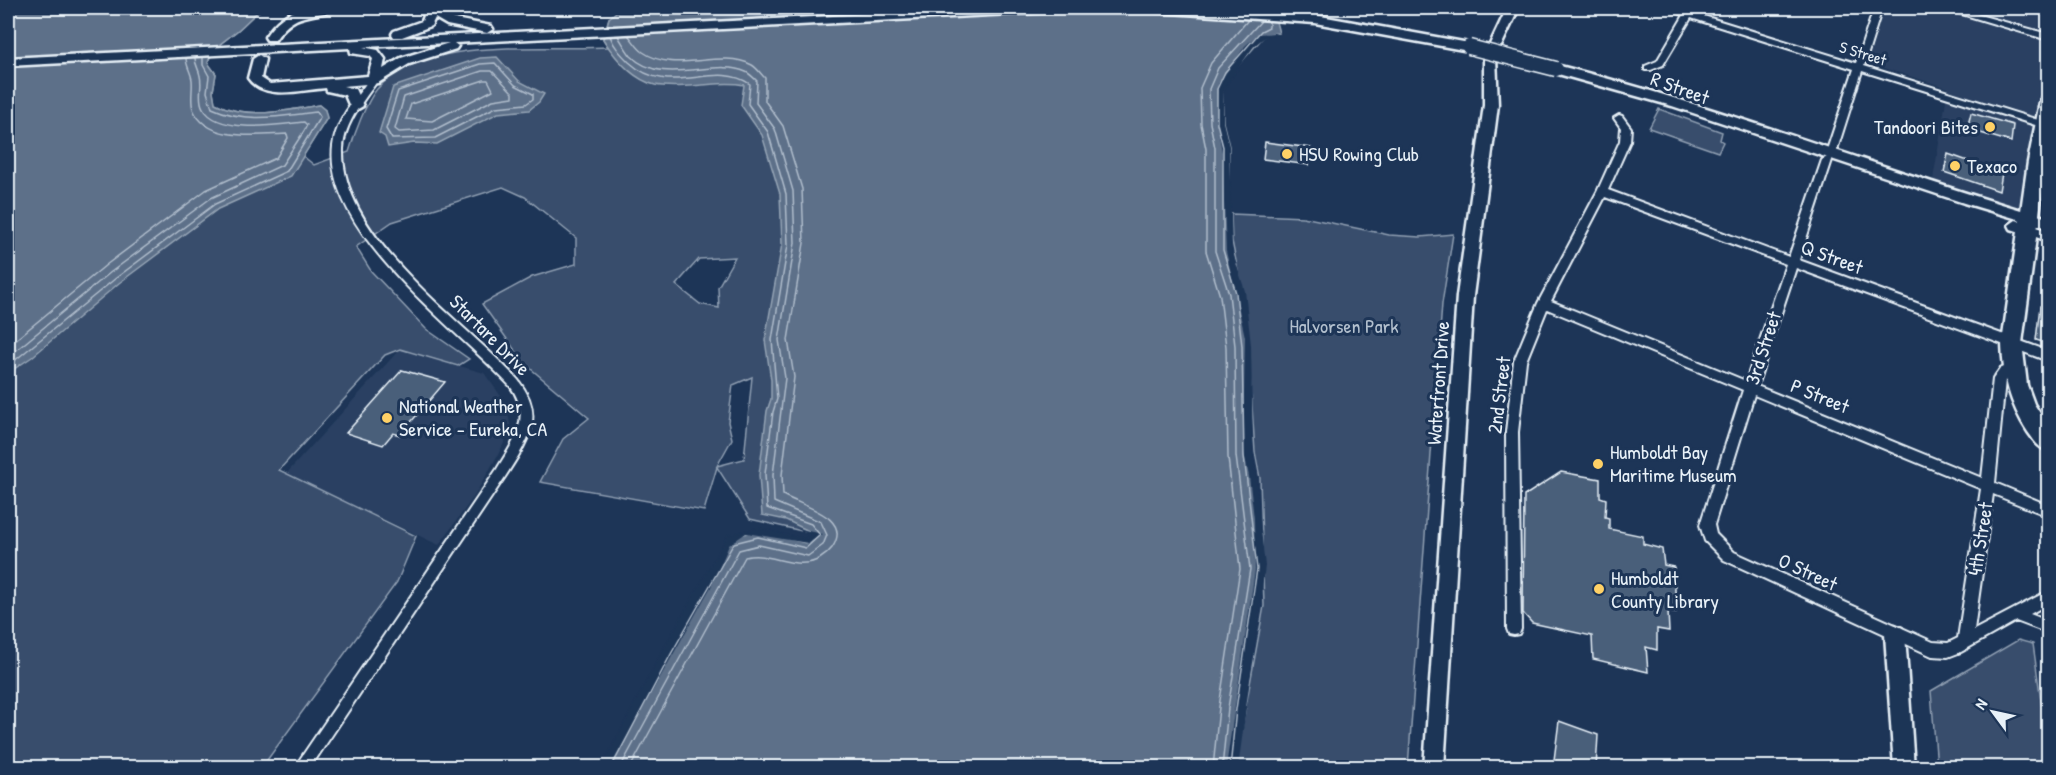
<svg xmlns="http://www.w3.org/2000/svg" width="2056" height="775" font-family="'Patrick Hand',sans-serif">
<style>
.built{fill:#2a4162}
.green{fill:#374d6c;stroke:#909fb2;stroke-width:1.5;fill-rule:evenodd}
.water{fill:#5d7089;stroke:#95a4b5;stroke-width:1.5}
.pier{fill:#1d3557}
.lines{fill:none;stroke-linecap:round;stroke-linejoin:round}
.shore{stroke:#b0bdcc;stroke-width:1.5}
.building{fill:#495e7a;stroke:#e8f1f8;stroke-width:1.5}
.secondary-tunnel{stroke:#3b516f;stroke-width:14;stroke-dasharray:14 7;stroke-linecap:butt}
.street-casing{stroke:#e8f1f8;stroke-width:4}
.secondary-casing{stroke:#e8f1f8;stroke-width:5}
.highway-casing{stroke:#e8f1f8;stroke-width:5}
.street{fill:#1d3557;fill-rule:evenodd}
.secondary{fill:#1d3557;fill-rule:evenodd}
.highway{fill:#1d3557;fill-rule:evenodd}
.secondary-bridge-casing{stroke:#e8f1f8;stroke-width:17;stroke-linecap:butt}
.secondary-bridge{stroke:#1d3557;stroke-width:14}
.poi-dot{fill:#ffd166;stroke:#1d3557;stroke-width:2}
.labels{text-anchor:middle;stroke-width:6;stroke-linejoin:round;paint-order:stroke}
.far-street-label{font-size:16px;fill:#e8f1f8;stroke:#1d3557}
.street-label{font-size:20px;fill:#e8f1f8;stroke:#1d3557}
.poi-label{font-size:20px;fill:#e8f1f8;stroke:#1d3557;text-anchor:start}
.park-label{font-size:20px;fill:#b3c0ce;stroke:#1d3557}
</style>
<rect width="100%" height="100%" fill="#1d3557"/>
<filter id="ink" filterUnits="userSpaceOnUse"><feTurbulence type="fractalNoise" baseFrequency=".0167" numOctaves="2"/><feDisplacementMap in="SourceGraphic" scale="12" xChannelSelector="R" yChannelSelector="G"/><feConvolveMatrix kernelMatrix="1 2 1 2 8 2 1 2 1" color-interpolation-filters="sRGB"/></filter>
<g filter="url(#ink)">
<g class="built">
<path d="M1885 8H2048V219L1932 186 1948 88 1867 63Z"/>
<path d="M400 349 484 373 506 403 511 429 499 453 475 495 439 545 286 474Z"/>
</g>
<g class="green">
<path d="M263 8C252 15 244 26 233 34 222 43 211 48 208 63L216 74 213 91 215 103C246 120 285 111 319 105L325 110 327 118 303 156 314 165 349 152C354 135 366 102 377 89 425 35 541 51 608 47L603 39 609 18 782 68 815 534 750 519 717 467 704 511 540 482 563 439 589 418 524 363 482 304 532 277 576 264V238L525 197 503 187 392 222 356 247 371 271 426 329 469 359 458 366 400 349 385 355 279 470 416 536 397 582 262 767 8 768V193L198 46ZM735 257 718 287 719 308 700 304 676 285 699 259ZM752 377 744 459 717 466 732 439 728 422 733 385Z"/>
<path d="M1659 109 1722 132 1720 140 1723 142 1718 152 1649 128Z"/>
<path d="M1231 214 1303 217 1389 235 1420 237 1453 234 1442 304 1408 767H1235L1264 606 1260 478 1255 452 1248 345 1242 291 1232 241Z"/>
<path d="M2018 640 2033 644 2048 751V767H1937L1931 691Z"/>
</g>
<g class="water">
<path d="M8 8H263C252 15 244 26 233 34 222 43 211 48 208 63L216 74 213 91 215 103C246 120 285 111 319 105L325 110 327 118 291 176 218 209 119 283 32 357 8 373Z"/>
<path d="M621 8H1270L1273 10 1279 33 1266 34 1229 76 1223 89V122L1229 146V250L1248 345 1250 456 1263 569 1235 767H604L730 537 758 531 805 543 815 534 786 520 762 515 759 475 767 411 771 399V380L765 340 782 244 780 194 762 135 741 105 744 85C729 82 718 84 702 85 688 86 669 88 655 85 632 79 615 58 603 39L609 18Z"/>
<path d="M497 57 519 81 544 94 539 102 529 110 498 113 437 144 414 143 388 147 385 137 379 133 393 87 480 58Z"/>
</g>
<g class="pier">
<path d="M1274 33 1277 34 1265 37 1254 46 1228 82 1224 90 1223 122 1229 146 1232 250 1245 291 1251 345 1253 455 1265 566 1238 768 1226 767 1255 570 1254 518 1249 476 1243 448 1245 337 1226 251 1222 152 1217 124V100L1218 84 1245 46 1258 34Z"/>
<path d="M758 528 805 539 810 535 795 528 823 534 808 543 746 533 729 545 712 585 610 767 601 768 663 650 728 535Z"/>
</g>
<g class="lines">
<g class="shore">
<path d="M628 35C633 40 637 48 643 52 676 75 718 48 752 65 757 68 761 74 765 78V101L783 126 802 189 804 243 788 340 794 377 782 475 783 495C800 506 854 516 832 548 826 556 815 563 805 563 783 565 768 552 745 557L630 768"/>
<path d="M610 36C614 47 621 54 629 62 670 100 714 59 750 84L748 104 768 132 786 194 788 245 772 340 777 399 773 412 765 474 767 508 811 524 820 535 806 548 758 537 734 543 671 654 611 768"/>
<path d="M618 36C622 42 626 50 631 56 663 88 715 57 746 72 750 74 754 78 757 81L756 103 775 129 793 191 795 243 779 340 785 378 773 475 774 502 821 522 827 535 823 545 808 556 759 545 739 550 620 768"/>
<path d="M495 63 515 85 533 94V99L526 104 496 107 435 138 392 139 386 129 398 91 480 64Z"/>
<path d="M482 71H492L513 93V97L493 100 434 130 399 132 395 129 404 97Z"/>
<path d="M484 80H488L493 90 432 121 406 119 411 104Z"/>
<path d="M8 346 106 265 206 190 276 158 288 138 287 134C258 135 207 143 193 109 190 100 193 90 192 80 191 72 186 66 186 58"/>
<path d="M8 357 111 272 211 198 282 165 304 131 307 125 304 122C278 125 218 135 203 108 197 98 203 86 200 76 199 69 195 65 195 58"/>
<path d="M8 366 116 278 215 204 287 171 320 117 317 112C281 116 247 124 212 108L207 92 209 76 203 65V57"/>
<path d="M1213 768 1219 707 1240 569 1228 457 1226 347 1220 296 1206 251V149L1201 124 1200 88 1211 63 1248 20"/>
<path d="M1222 768 1228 708 1250 569 1236 456 1235 346 1229 294 1215 251V148L1210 123 1209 89 1218 68 1261 21"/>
<path d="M1230 768 1236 709 1257 569 1244 456 1242 346 1236 293 1223 250V147L1217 123V89L1225 72 1261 31 1269 27V21"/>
</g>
</g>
<g class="building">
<path d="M1971 113 2013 125 2011 142 1967 129Z"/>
<path d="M1265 142 1311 148 1309 165 1263 159Z"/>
<path d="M1948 154 2002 173 1999 191 1944 172Z"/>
<path d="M2040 306H2049V344L2036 340Z"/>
<path d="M402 370 445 382 400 435 393 433 383 445 346 433Z"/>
<path d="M1561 472 1600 479V497L1606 499 1605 517 1609 518V529L1643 536V544L1662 549 1664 565 1674 567 1676 613 1668 612 1669 631 1657 629V650L1646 647 1648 672 1593 659 1592 636 1532 623 1523 613 1524 496Z"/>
<path d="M1559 721 1598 735 1596 768H1553Z"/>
</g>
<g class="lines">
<path class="secondary-tunnel" d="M259 59 271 37"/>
<defs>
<g id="street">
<path d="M1665 8H1677L1687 11 1689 8H1695L1694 13 1856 63 1874 8H1882L1864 66 2048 123V129L1862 71 1836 153 1835 155H1827L1826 153 1854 69 1691 18 1663 65 1651 70H1645V66L1657 61 1684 15Z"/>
<path d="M1942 8H1954L2048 34V40Z"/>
<path d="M373 77 378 80C364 100 344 123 343 149 340 238 463 320 518 380 547 417 527 442 505 477L310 768H294L497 469C514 441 533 417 510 386 458 329 323 232 333 146 336 120 356 98 370 78Z"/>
<path d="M1619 115 1622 116 1631 128 1630 141 1608 190 1789 257 1822 160 1827 157 1831 158 1832 160 1799 260 2048 351V361L1796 268 1757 386 1982 478 1993 379 2000 369 2012 363 2016 365 2018 368C2015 373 2009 375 2005 380L1995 483 2048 505V516L1993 494 1974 630 2048 591V604L2030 614 2048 621V633L2016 621 1961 652 1948 657 1932 656 1724 560 1705 541 1700 525 1743 390 1547 309 1526 361 1518 432 1521 629 1519 634 1514 635 1509 634 1507 629 1506 432 1514 361 1538 303 1597 192 1620 141 1621 128 1614 118ZM1605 197 1786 264 1746 381 1551 301ZM1754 395 1981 489 1958 638 1948 643 1933 642 1734 552 1716 534 1714 525Z"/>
</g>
<g id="secondary">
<path d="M305 8H335L333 11C306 17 293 14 275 40H267L265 37C275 22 286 12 305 8Z"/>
<path d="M419 8H433L455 19 491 26 493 29 487 33 447 25 435 18 431 26 402 37H394L392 34 394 31 422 21 424 16Z"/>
<path d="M989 8H1056L1050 12 454 43 458 46 456 49 409 64 378 83 343 86 355 89 363 106 356 110 351 109 345 95 327 91 326 88C301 90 264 101 248 78L253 59 259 55 265 59 261 78 270 84 368 76 373 59 370 56 351 53 350 48 8 66V58ZM449 43 401 58 383 69 385 59 378 50 363 47Z"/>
<path d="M1150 8H1201L1315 15 1469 43 1475 47 1469 51 1315 23 1156 12Z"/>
<path d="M1507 8H1519L1496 57 1498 105 1473 296 1444 768H1424L1457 296 1484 105V57Z"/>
<path d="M1556 65C1723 107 1883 170 2048 218V228L1964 203 1672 106 1551 72 1550 69Z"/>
<path d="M2016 220 2048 231V241L2011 229 2009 225Z"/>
<path d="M1895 625 1902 628 1905 634 1914 768H1894L1885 634 1888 628Z"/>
</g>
<path id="highway" d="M2048 97V147L2022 343 2027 385 2034 404 2048 426V451C2038 448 2034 440 2028 432 2010 404 2003 377 2002 343L2028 162 2040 102 2042 98Z"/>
</defs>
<use href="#street" class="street-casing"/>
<use href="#secondary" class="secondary-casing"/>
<use href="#highway" class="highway-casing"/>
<use href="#street" class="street"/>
<use href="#secondary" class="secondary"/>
<use href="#highway" class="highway"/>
<defs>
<path id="secondary-bridge" d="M1469 47 1556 69"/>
</defs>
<use href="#secondary-bridge" class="secondary-bridge-casing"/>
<use href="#secondary-bridge" class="secondary-bridge"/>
</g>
</g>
<g class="poi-dot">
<circle cx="1990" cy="127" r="6"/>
<circle cx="1287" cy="154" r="6"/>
<circle cx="1955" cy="166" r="6"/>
<circle cx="387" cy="418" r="6"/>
<circle cx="1598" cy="464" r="6"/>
<circle cx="1599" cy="589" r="6"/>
</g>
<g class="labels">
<g class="far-street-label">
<text transform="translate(1863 53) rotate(17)" y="6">S Street</text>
</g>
<g class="street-label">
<text transform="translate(1680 88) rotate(20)" y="7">R Street</text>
<text transform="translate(1832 257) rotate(20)" y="7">Q Street</text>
<text transform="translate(490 335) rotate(45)" y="7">Startare Drive</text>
<text transform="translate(1763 348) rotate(-72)" y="7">3rd Street</text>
<text transform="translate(1438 383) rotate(-86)" y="7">Waterfront Drive</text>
<text transform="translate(1499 395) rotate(-83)" y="7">2nd Street</text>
<text transform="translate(1820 396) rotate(22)" y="7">P Street</text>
<text transform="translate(1980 539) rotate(-81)" y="7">4th Street</text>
<text transform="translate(1808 572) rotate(25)" y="7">O Street</text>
</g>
<g class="poi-label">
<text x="1978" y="134" text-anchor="end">Tandoori Bites</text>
<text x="1299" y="161">HSU Rowing Club</text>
<text x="1967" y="173">Texaco</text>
<text x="399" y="413">National Weather<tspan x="399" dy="23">Service - Eureka, CA</tspan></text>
<text x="1610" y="459">Humboldt Bay<tspan x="1610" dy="23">Maritime Museum</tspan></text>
<text x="1611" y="585">Humboldt<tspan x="1611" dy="23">County Library</tspan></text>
</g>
<g class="park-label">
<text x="1344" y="333">Halvorsen Park</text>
</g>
</g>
<rect width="2056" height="775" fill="none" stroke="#1d3557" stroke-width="30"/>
<rect x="15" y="15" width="2026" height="745" fill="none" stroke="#e8f1f8" stroke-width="2" filter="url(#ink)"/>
<g transform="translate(1993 712) rotate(303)" stroke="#1d3557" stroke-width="4.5" paint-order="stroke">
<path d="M0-4.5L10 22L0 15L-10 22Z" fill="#e8f1f8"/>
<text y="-9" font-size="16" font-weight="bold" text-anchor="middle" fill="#e8f1f8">N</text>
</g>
</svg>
